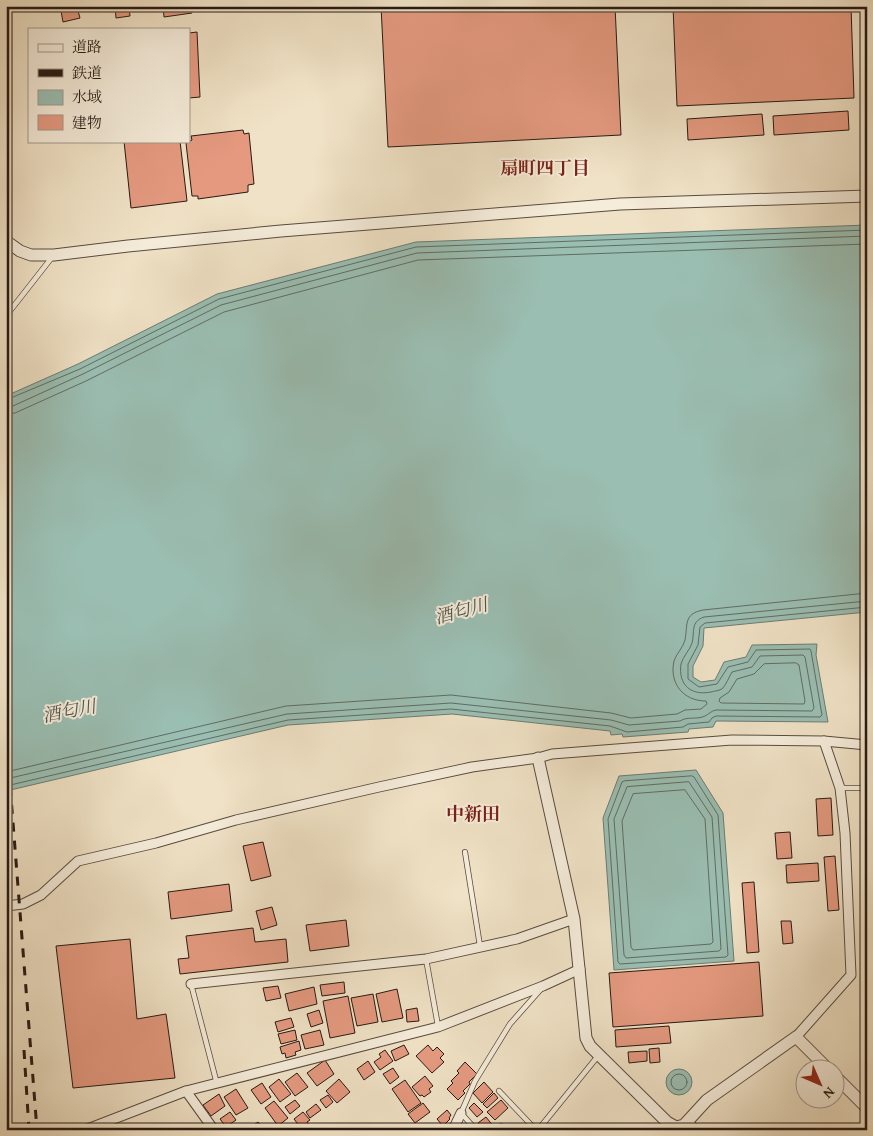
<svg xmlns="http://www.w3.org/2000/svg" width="873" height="1136" font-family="'Gentium Book Plus','Noto Serif JP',serif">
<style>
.water{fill:#9abeb2;stroke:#6c7c73}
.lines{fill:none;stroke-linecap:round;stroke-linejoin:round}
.shore{stroke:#606c63;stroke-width:1}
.building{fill:#e59a80;stroke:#261a14}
.service-casing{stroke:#584c40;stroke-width:6}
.minor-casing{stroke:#584c40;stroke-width:11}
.tertiary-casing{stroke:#584c40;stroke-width:13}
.service{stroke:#f5ecda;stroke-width:4.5}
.minor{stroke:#f5ecda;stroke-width:9}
.tertiary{stroke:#f5ecda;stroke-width:11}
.rail{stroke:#261a14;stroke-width:3;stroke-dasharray:9 9;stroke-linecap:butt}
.labels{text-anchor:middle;stroke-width:4;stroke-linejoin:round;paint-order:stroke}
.neighbourhood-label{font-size:18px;font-weight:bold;fill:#7a1f14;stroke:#f5ecda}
.water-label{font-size:18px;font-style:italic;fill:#4f534b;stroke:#f5ecda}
</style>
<rect width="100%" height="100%" fill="#f0e2c6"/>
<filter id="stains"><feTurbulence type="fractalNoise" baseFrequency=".004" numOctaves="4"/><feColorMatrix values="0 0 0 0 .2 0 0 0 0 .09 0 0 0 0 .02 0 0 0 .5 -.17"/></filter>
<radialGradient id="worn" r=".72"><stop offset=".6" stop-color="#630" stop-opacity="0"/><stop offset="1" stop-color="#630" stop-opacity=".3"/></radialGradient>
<g class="water">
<path d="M867 225V612L704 628 703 646 693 666V677L701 682 715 680 724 662 746 657 752 645 817 644 816 655 828 722 716 721 713 727 689 729 688 732 623 737 622 734 611 735 610 731 452 714 288 725 6 791V396L78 364 217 294 416 242Z"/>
<path d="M696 770 723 813 734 961 614 970 603 818 619 776Z"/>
<circle cx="679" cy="1082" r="13"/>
</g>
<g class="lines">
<g class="shore">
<path d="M6 400 80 369 219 299 416 247 867 230"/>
<path d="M6 407 13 406 83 374 221 305 417 253 867 236"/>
<path d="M6 414 15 413 86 381 224 312 418 260 867 244"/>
<path d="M796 663 799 665 805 701 804 704 721 703 719 701 720 698 729 692 737 679 754 674 764 664Z"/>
<path d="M6 772 286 706 451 695 611 713 631 718 677 714 685 710 701 709 707 704 706 701C683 701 669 683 674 661 676 654 683 648 685 640 688 625 683 614 703 610L867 593"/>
<path d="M692 776 694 777 718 815 728 955 726 957 620 964 618 962 608 819 622 782 624 781Z"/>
<path d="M6 779 287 714 451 703 611 720 629 725 680 721C688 716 697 720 705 716 709 714 711 711 716 710L812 711 814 708 805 657 803 655 760 656 752 667 732 672C729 677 726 685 722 689 718 691 714 691 711 692 691 696 678 685 681 664 683 656 690 650 692 643 695 632 690 622 704 617L867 601"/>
<path d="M689 782 712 817 721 949 719 951 626 958 624 955 614 819 627 787Z"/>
<path d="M6 786 288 720 451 709 610 726 627 732 683 727 688 724 709 722 712 718 716 716 820 717 822 715 811 651 810 649 756 650 748 662 728 667 717 684 699 687 688 679V664L698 645 700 627 705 623 867 607"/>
<path d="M685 790 705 819 713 942 711 944 633 950 631 947 622 821 633 794Z"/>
<circle cx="679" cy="1082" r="8"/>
</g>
</g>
<g class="building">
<path d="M11 6H33V10L11 11Z"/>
<path d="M115 6H129L130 16 116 18Z"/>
<path d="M163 6H191L192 13 164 17Z"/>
<path d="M191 6H218V7L191 10Z"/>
<path d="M381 6H615L621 135 388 147Z"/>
<path d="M673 6H851L854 98 677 106Z"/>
<path d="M77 7 80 18 63 22 61 11Z"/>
<path d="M197 32 200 97 189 98V33Z"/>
<path d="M848 111 849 130 774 135 773 116Z"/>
<path d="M762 114 764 135 688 140 687 119Z"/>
<path d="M243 130 244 134 249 133 254 184 248 185V192L198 199V196H192L186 143 192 140 191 136Z"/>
<path d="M124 141H180L187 201 131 208Z"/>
<path d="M831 798 833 835 818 836 816 799Z"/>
<path d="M790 832 792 858 777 859 775 833Z"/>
<path d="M263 842 271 876 251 881 243 846Z"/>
<path d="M835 856 839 910 828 911 824 857Z"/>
<path d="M818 863 819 881 787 883 786 865Z"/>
<path d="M754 882 759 952 747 953 742 883Z"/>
<path d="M229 884 232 911 171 919 168 892Z"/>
<path d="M272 907 277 925 261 930 256 911Z"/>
<path d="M346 920 349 946 310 951 306 925Z"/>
<path d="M781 921H791L793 943 783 944Z"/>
<path d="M253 928 255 942 286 939 288 962 180 974 178 959 189 958 186 936Z"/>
<path d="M130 939 137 1019 166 1014 175 1078 73 1088 56 946Z"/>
<path d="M759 962 763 1016 613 1027 609 973Z"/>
<path d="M344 982 345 993 322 996 320 985Z"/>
<path d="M278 986 281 998 266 1001 263 988Z"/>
<path d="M314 987 317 1004 289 1011 285 994Z"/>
<path d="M397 989 403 1018 382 1022 376 994Z"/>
<path d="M373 994 378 1022 357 1026 351 998Z"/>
<path d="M348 996 355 1033 330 1038 323 1001Z"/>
<path d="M417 1008 419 1021 407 1022 406 1010Z"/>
<path d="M319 1010 323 1023 311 1027 307 1014Z"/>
<path d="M291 1018 294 1027 278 1032 275 1022Z"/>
<path d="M669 1026 671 1043 616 1047 615 1030Z"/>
<path d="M295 1030 297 1040 281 1044 278 1034Z"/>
<path d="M320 1030 324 1045 305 1049 301 1035Z"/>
<path d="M299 1041 301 1050 295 1052 296 1055 286 1058 285 1053 282 1054 280 1047Z"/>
<path d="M404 1045 409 1054 395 1061 391 1051Z"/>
<path d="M428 1045 433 1051 437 1047 444 1054 440 1058 444 1062 432 1073 416 1056Z"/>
<path d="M659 1048 660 1062 650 1063 649 1049Z"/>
<path d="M385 1050 393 1061 380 1070 374 1062 381 1057 379 1054Z"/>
<path d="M647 1051V1061L629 1063 628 1052Z"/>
<path d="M325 1060 334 1074 317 1086 307 1073Z"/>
<path d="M368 1061 375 1072 364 1080 357 1069Z"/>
<path d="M465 1062 477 1074 469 1082 470 1084 463 1091 465 1093 458 1100 447 1089 453 1083 451 1081 459 1073 457 1071Z"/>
<path d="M393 1068 399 1077 390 1084 383 1074Z"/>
<path d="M297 1073 308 1087 295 1096 285 1082Z"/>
<path d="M425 1076 433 1086 429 1089 431 1092 424 1097 422 1095 420 1096 412 1087Z"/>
<path d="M279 1079 291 1094 280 1102 269 1087Z"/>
<path d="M339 1079 350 1092 337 1103 326 1091Z"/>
<path d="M405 1080 421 1103 408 1112 392 1089Z"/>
<path d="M484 1082 493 1092 482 1103 473 1093Z"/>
<path d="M262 1083 271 1097 261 1104 251 1090Z"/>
<path d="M236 1089 248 1108 236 1115 224 1097Z"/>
<path d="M494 1093 498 1098 487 1108 483 1104Z"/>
<path d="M219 1094 225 1106 211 1116 203 1105Z"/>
<path d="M328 1095 333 1102 326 1108 320 1100Z"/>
<path d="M295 1100 300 1106 290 1114 285 1107Z"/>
<path d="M501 1100 508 1108 495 1120 487 1112Z"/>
<path d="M274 1101 288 1118 278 1126 265 1108Z"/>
<path d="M423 1103 430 1112 415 1123 408 1114Z"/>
<path d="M474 1103 483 1112 477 1117 469 1108Z"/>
<path d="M316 1104 321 1110 310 1118 306 1112Z"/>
<path d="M447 1110 451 1115 449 1118 450 1119 443 1126 437 1119Z"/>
<path d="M230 1112 236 1120 226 1127 220 1119Z"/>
<path d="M303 1112 310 1120 307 1122 309 1125 305 1128 302 1126 300 1127 294 1119Z"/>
<path d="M486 1117 494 1127 491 1130H483L478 1123Z"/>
<path d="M258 1122 264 1130H247Z"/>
</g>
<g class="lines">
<defs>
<g id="service">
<path d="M6 316 53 256"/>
<path d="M841 788H867"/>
<path d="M465 852 480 946"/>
<path d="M426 959 438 1026"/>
<path d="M191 984 217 1084"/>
<path d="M499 1091 536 1130"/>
<path d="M689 1120 699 1130"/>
<path d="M501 1126 505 1130"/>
<path d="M314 1130 318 1128 319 1130"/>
<path d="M476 1130 461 1113 475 1081 510 1024 541 989"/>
<path d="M538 1130 598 1056"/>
</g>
<g id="minor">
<path d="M6 906 23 904 41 895 78 861 156 843 236 820 379 787 472 767 538 758 552 754 732 740 824 741 867 745"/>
<path d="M191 984 426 959 517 939 574 919"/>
<path d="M796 1037 851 975 845 833 840 788 824 741"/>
<path d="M186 1091 214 1130"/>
<path d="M85 1130 186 1091 438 1027 543 986 580 969"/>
<path d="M453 1130 461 1113"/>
</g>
<g id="tertiary">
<path d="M6 241 20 251 31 255H54L128 246 281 231 620 204 867 196"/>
<path d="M538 758 574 919 586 1038 590 1046 667 1122 676 1127 684 1125 707 1100 796 1037 827 1068"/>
<path d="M836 1077 867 1108"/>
</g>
</defs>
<use href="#service" class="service-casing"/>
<use href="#minor" class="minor-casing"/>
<use href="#tertiary" class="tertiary-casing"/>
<use href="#service" class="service"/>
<use href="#minor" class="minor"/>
<use href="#tertiary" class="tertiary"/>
<g class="rail">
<path d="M6 733 37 1130"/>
<path d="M24 1050 29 1130"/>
</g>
</g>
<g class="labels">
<g class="neighbourhood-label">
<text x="545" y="174">扇町四丁目</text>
<text x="473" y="820">中新田</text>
</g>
<g class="water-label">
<text transform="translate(461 611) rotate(-15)" y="6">酒匂川</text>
<text transform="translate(69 711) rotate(-11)" y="6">酒匂川</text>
</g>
</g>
<rect width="873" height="1136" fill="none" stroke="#f0e2c6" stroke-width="25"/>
<rect x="8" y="8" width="858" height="1121" fill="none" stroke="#261a14" stroke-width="2.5"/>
<rect x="12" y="12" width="848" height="1111" fill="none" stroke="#261a14"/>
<rect x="28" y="28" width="162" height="115" fill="#f5ecda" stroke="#a2988b"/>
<rect x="38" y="44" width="25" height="8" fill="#f5ecda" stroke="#a2988b"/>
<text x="72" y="52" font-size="15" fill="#261a14">道路</text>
<rect x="38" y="69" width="25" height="8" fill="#261a14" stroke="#a2988b"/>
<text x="72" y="78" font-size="15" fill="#261a14">鉄道</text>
<rect x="38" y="90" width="25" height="15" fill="#9abeb2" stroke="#a2988b"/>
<text x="72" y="102" font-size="15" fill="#261a14">水域</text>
<rect x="38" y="115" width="25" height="15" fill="#e59a80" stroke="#a2988b"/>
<text x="72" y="128" font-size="15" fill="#261a14">建物</text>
<g transform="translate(820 1084) rotate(135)"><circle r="24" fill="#f5ecda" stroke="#a2988b"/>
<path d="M0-4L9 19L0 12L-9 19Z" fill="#8f2418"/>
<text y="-8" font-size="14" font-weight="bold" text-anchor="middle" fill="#261a14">N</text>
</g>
<rect width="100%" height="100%" filter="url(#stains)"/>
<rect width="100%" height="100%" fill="url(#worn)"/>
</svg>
